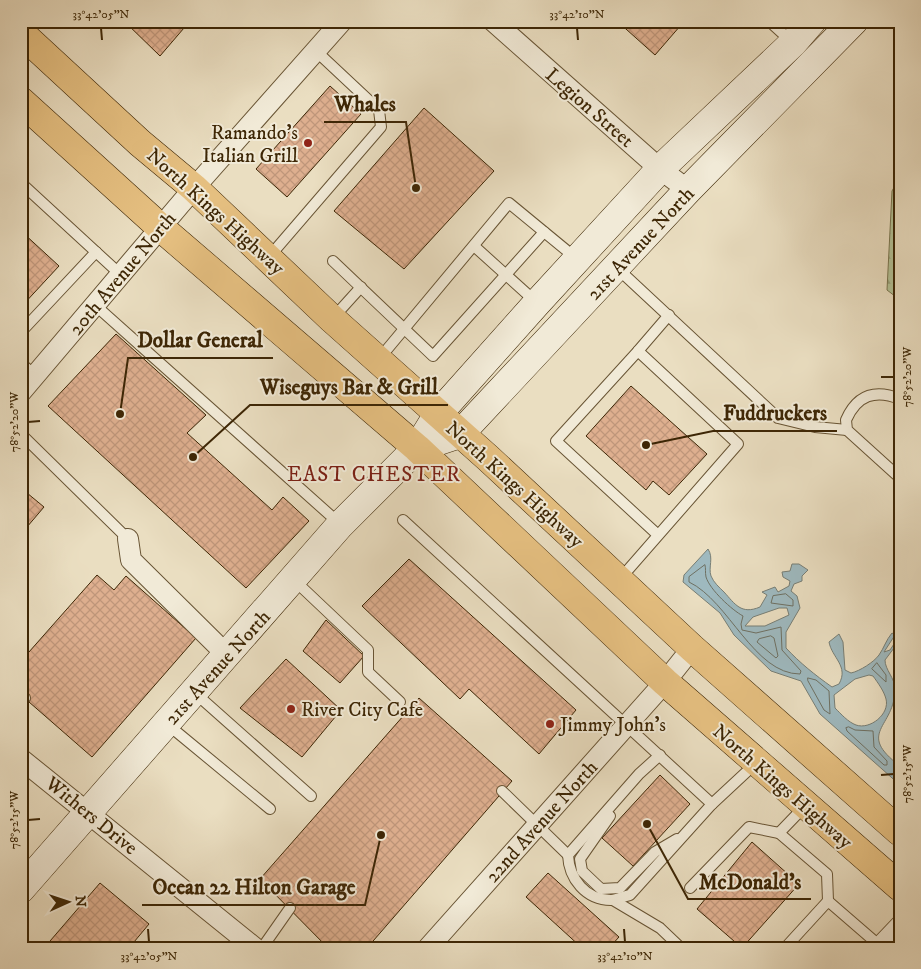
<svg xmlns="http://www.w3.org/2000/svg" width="921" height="969" font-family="'IM FELL DW Pica',serif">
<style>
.forest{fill:url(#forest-firs);stroke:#78744e}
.water{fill:#9eb9bf;stroke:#777e75;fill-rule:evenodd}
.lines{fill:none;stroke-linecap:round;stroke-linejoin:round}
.shore{stroke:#6e7062;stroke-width:1}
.building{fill:url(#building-cross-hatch);stroke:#3d2605}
.service-casing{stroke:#685434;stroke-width:12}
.minor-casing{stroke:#685434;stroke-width:22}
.secondary-casing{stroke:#3d2605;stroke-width:29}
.primary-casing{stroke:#3d2605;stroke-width:29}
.service{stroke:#f1ead7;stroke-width:10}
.minor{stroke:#f1ead7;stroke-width:20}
.secondary{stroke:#f1ead7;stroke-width:28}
.primary{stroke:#e5bf80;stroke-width:28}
.ticks{fill:none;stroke:#3d2605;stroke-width:2}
.poi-dot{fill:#8f2418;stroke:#f1ead7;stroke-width:2}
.labels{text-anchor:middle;stroke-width:4;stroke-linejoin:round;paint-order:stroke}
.street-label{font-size:20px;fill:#3d2605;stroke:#f1ead7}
.poi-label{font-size:20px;fill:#3d2605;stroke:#f1ead7;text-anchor:start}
.neighbourhood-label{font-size:21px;letter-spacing:1px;fill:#7a1f14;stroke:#f1ead7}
.leader{fill:none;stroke:#3d2605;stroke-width:2}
.callout-dot{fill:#3d2605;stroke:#f1ead7;stroke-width:2}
.callout-label{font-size:21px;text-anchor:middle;font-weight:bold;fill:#3d2605;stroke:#f1ead7;stroke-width:4;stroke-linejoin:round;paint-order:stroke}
.neatline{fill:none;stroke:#3d2605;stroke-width:2}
.ticks-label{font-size:12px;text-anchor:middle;fill:#3d2605}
</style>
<defs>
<pattern id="forest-firs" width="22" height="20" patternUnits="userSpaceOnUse" patternTransform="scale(1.25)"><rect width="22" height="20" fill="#b3c296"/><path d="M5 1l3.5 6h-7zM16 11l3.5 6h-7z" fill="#939d78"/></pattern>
<pattern id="building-cross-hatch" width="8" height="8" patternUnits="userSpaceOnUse" patternTransform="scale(1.25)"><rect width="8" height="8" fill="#deaf8f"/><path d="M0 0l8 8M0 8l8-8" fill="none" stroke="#bf967a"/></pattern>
</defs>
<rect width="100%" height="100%" fill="#eadec1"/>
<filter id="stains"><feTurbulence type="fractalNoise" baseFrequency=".004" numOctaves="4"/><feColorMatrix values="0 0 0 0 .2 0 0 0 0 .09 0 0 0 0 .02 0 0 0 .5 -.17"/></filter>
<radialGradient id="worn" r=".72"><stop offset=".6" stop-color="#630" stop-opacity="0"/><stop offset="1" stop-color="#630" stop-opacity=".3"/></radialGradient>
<path class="forest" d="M900 177V300L887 290 892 191Z"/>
<path class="water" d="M708 549C714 558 708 567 711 576 714 583 719 587 724 592 735 604 741 615 760 607L767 595 762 592 775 587 778 592 789 586 790 581 783 577 782 572 790 571 792 564H799L808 570 802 576V581L794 584 791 591 797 596 800 608 786 632V648C800 663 815 675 832 687L839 684C849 666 832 658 829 642L839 634 843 642 845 670 851 673C860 671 874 662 879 655 884 648 886 640 892 633L895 635 884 652 890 650 898 638 900 640 885 660C885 670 895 678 895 689 895 728 855 732 900 766V785L820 714 801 681 771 671 734 635 720 613 683 582 684 575ZM779 608H787L789 615 765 626H745L753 617ZM869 675 873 676C878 683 884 691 886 699 890 714 870 730 856 725 848 722 841 714 835 708L834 695 855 679Z"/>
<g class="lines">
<g class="shore">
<path d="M705 565C706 569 705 572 706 577 710 590 732 610 743 616L741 624 742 630 756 633 781 627 782 650 801 671 800 674C754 674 729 601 689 582V577Z"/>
<path d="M786 594 793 600V606L771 603 773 596Z"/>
<path d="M771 636 774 638 778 656 776 658 757 642 759 639Z"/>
<path d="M877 663 886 675V682L872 669Z"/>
<path d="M808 678 816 680 829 691 830 714 824 710 808 681Z"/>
<path d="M849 727 855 730 873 731 874 747 887 761V765H884L847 731 846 728Z"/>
</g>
</g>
<g class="building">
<path d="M124 21H190L160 56Z"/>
<path d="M617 21H676L681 25 655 55Z"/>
<path d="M330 86 361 114 287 197 256 169Z"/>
<path d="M424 108 494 171 404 269 334 211Z"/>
<path d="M21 231 59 266 21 307Z"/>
<path d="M116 334 206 415 187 433 272 510 283 497 309 521 246 588 48 406Z"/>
<path d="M631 386 707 454 669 495 653 481 646 490 586 436Z"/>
<path d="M21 488 44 507 21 534Z"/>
<path d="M409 559 576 710 539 754 469 689 460 699 362 606Z"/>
<path d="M97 575 114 590 126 576 196 638 92 757 21 695V661Z"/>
<path d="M326 620 364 656 340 683 303 651Z"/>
<path d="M286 659 341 710 302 757 240 708Z"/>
<path d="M419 698 512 781 367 948H328L260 879Z"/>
<path d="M660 775 690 804 633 866 602 838Z"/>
<path d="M752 842 799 884 742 948 697 909Z"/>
<path d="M548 873 619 937 609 948H582L526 897Z"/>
<path d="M100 883 149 924 129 948H44Z"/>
</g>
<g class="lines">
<defs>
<g id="service">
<path d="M769 21 792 42"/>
<path d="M21 183 121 275"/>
<path d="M474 246 536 302"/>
<path d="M269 257 381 127 379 110 316 51"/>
<path d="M333 261 433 356 544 232"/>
<path d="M617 268 778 418 815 427 847 430"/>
<path d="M95 305 340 524"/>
<path d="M333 318 361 287"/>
<path d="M21 332 96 252"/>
<path d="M638 351 669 315"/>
<path d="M379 359 509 203 577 259"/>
<path d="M21 363 35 376"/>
<path d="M900 399C875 389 857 395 846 420L847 430 900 478"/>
<path d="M21 434 128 539"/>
<path d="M403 520 712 804"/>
<path d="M620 579 738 444 638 351 556 441 658 535"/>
<path d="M294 580 368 650V672L400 702"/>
<path d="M195 693 311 796"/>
<path d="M21 703 25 698"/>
<path d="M167 724 270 809"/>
<path d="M660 755 639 774 568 855C569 879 586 900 611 900 617 900 624 896 630 895L712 804 756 763"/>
<path d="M502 791 568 855"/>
<path d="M805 806 779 833 827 874 828 901"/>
<path d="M610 816 580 859 582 871 601 889 620 888 655 852 677 839"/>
<path d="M690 888 749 827 779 833"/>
<path d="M613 900 660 928 681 948"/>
<path d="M262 948 290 908"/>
<path d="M785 948 828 901 880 946"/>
</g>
<g id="minor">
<path d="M493 21 660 169 688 190"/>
<path d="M21 392 194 188 342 21"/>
<path d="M128 539 131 560 228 656"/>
<path d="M21 759 255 948"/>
<path d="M428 948 665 682 692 648"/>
<path d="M879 948 900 926"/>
</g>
<g id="secondary">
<path d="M439 441 460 434 688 190 854 21"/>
<path d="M21 889 340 525 417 448 438 414 537 303 660 169 793 43 812 21"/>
</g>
<g id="primary">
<path d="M21 33 140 143 194 188 332 319 488 458 692 648 900 832"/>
<path d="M21 101 161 228 417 448 665 682 900 887"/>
</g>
</defs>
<use href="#service" class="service-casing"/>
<use href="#minor" class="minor-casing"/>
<use href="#secondary" class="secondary-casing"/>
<use href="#primary" class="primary-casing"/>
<use href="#service" class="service"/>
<use href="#minor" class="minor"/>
<use href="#secondary" class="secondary"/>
<use href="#primary" class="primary"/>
</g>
<path class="ticks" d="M101 28 102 40M577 28 578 40M881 377H894M28 422 40 421M881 775 894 774M28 820 40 819M148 929 149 942M624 929 625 942"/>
<g class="poi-dot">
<circle cx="308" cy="143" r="5"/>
<circle cx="291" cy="709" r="5"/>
<circle cx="550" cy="724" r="5"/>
</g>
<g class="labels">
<g class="street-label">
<text transform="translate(590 107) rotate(41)" y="7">Legion Street</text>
<text transform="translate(216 211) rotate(42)" y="7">North Kings Highway</text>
<text transform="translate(640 243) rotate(-47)" y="7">21st Avenue North</text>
<text transform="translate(122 273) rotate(-50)" y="7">20th Avenue North</text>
<text transform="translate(515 484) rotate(42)" y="7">North Kings Highway</text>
<text transform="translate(217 667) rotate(-48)" y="7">21st Avenue North</text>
<text transform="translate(783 786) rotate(41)" y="7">North Kings Highway</text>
<text transform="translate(92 815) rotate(39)" y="7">Withers Drive</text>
<text transform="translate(541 821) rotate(-48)" y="7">22nd Avenue North</text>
</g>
<g class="poi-label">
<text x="298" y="139" text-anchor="end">Ramando's<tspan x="298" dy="23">Italian Grill</tspan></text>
<text x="301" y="716">River City Cafe</text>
<text x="560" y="731">Jimmy John's</text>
</g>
<g class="neighbourhood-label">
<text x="374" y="481">EAST CHESTER</text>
</g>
</g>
<path class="leader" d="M416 188L406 122H324M120 414L128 358H273M193 457L250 405H448M646 445L713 431H837M647 824L688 899H811M381 835L365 905H142"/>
<g class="callout-dot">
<circle cx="416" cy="188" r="5"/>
<circle cx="120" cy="414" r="5"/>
<circle cx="193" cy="457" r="5"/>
<circle cx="646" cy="445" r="5"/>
<circle cx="647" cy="824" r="5"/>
<circle cx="381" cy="835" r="5"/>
</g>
<g class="callout-label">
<text x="365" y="111">Whales</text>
<text x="200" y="347">Dollar General</text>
<text x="349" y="394">Wiseguys Bar &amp; Grill</text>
<text x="775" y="420">Fuddruckers</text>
<text x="750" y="889">McDonald's</text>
<text x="254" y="894">Ocean 22 Hilton Garage</text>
</g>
<rect width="921" height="969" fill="none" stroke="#eadec1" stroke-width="55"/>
<g transform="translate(68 902) rotate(87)" stroke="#f1ead7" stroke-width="4" paint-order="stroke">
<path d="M0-4L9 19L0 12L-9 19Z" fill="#3d2605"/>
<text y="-8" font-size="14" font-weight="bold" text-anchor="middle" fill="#3d2605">N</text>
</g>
<rect x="28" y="28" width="866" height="914" class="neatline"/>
<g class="ticks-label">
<text x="101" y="18">33°42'05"N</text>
<text x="577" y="18">33°42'10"N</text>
<text transform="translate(907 377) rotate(-90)" y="4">78°52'20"W</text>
<text transform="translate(14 422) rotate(-90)" y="4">78°52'20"W</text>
<text transform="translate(907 774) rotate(-90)" y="4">78°52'15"W</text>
<text transform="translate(14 820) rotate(-90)" y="4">78°52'15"W</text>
<text x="149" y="960">33°42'05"N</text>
<text x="625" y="960">33°42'10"N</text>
</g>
<rect width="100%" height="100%" filter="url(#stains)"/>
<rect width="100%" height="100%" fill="url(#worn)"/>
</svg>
